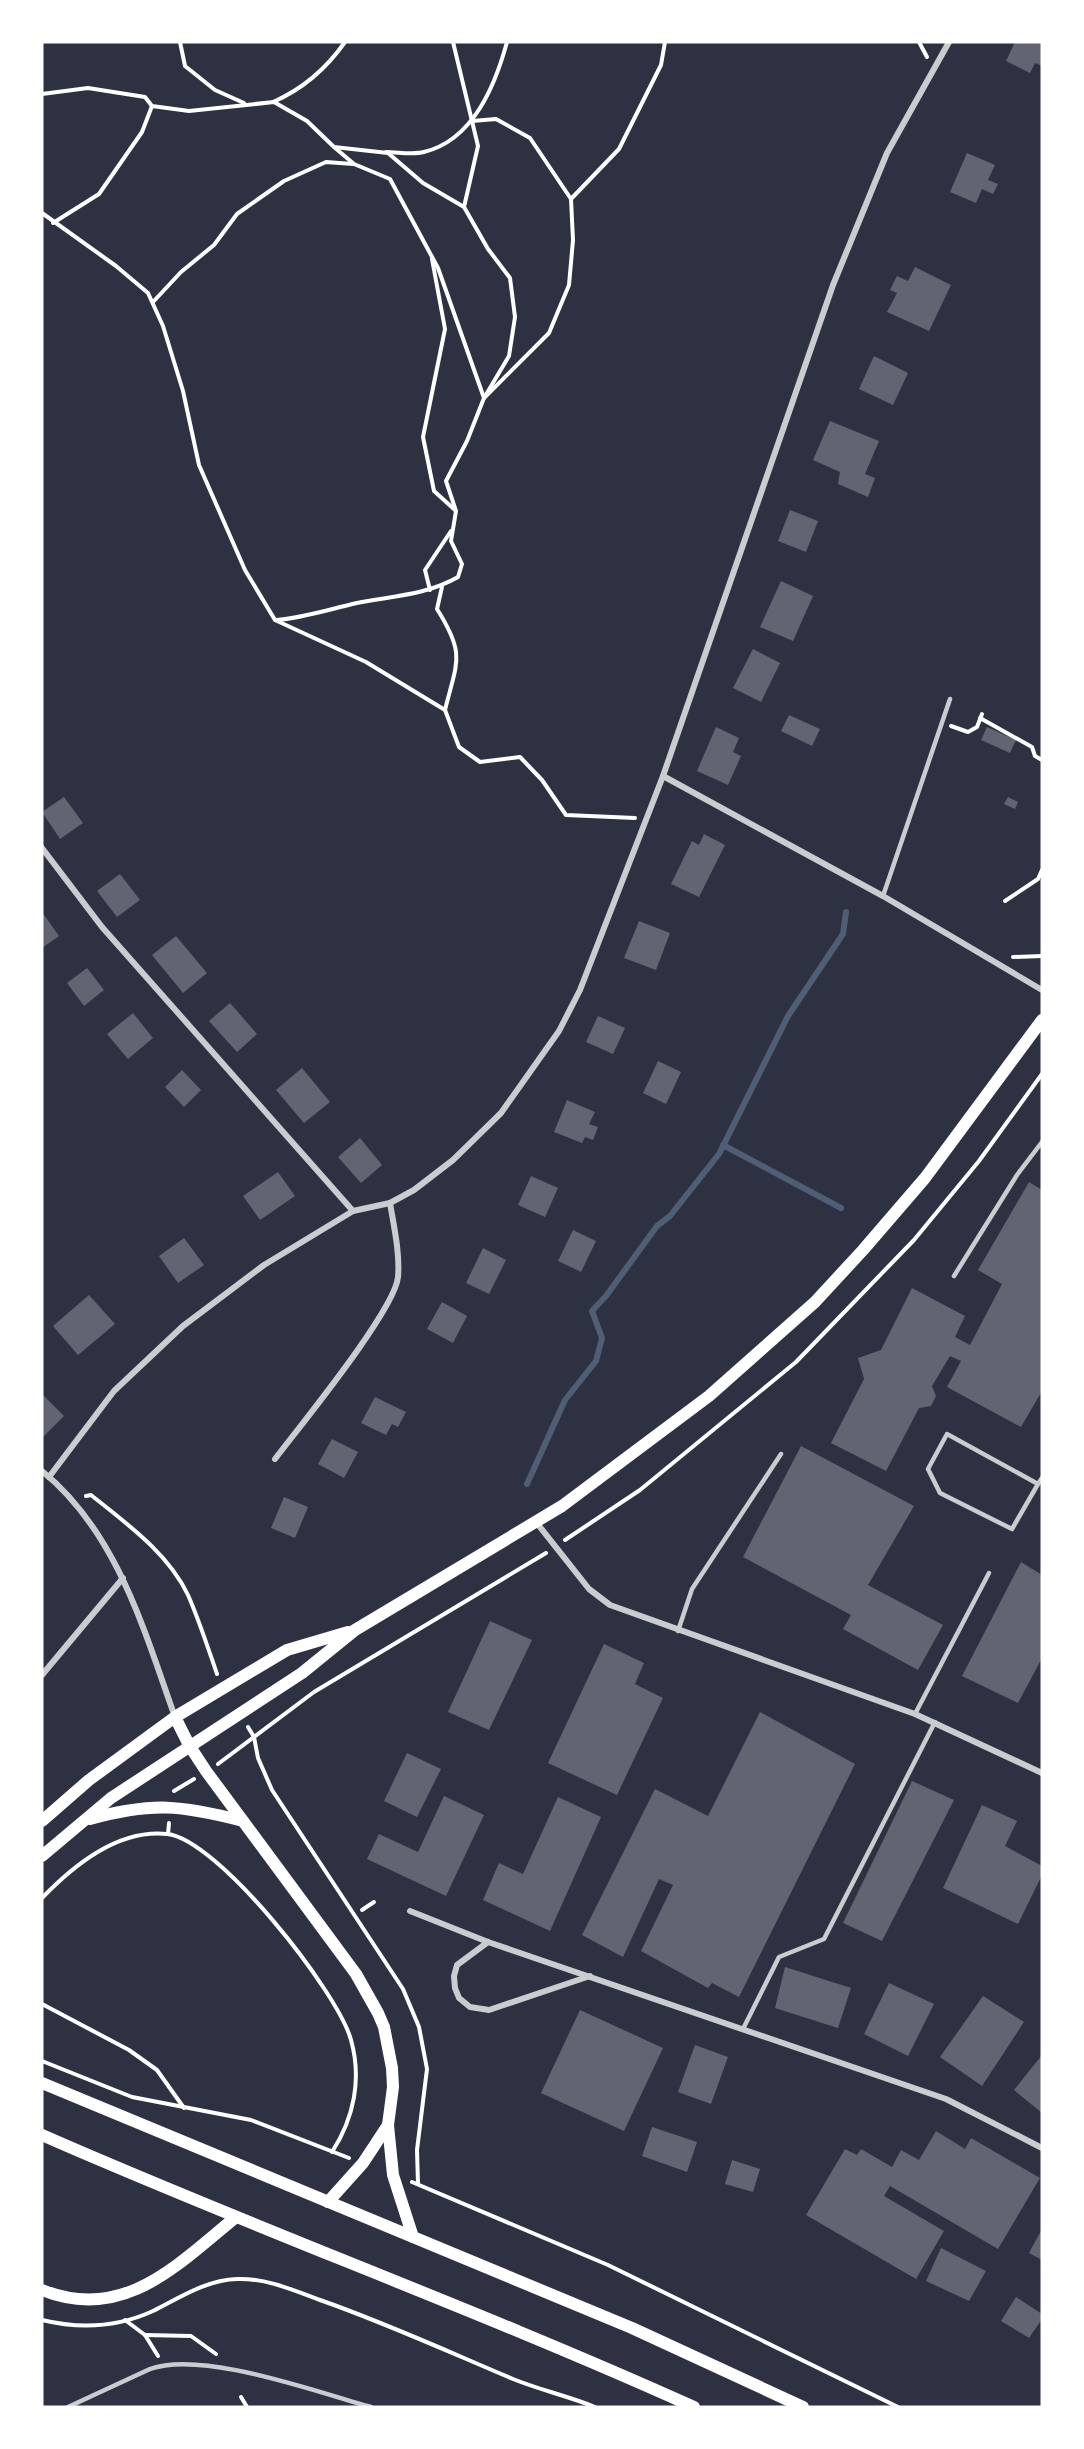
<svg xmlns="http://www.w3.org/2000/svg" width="1084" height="2449" font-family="'Open Sans',sans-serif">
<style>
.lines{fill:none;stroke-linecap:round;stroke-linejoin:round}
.stream{stroke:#4f5d75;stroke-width:6}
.building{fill:#626471}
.path{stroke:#fff;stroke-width:4}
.service{stroke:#caccd0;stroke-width:4.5}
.minor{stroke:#caccd0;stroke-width:6}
.secondary{stroke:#fff;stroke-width:12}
</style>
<rect width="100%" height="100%" fill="#2d3142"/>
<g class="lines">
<g class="stream">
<path d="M723 1145 841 1208"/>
<path d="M527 1484 565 1400 596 1361 602 1338 592 1311 606 1296 657 1226 670 1216 719 1154 788 1016 843 934 846 912"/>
</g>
</g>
<g class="building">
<path d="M1015 42H1042V66L1035 63 1030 73 1006 61Z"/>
<path d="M967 153 995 165 988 180 998 184 993 194 982 189 976 203 950 192Z"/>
<path d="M915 267 951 285 929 331 887 312 897 293 890 290 897 276 908 281Z"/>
<path d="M874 356 908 373 893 405 859 389Z"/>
<path d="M830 421 879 441 865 474 875 478 868 497 838 484 840 472 813 460Z"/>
<path d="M790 510 818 521 806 552 778 541Z"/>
<path d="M781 581 813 596 793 641 760 627Z"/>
<path d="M753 649 780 663 761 702 733 688Z"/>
<path d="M789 715 820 729 812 746 781 731Z"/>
<path d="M716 727 739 738 733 752 741 756 728 785 697 771Z"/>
<path d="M987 727 1016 740 1010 753 981 740Z"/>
<path d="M64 797 83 823 60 839 42 812Z"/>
<path d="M1008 797 1018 802 1015 809 1004 804Z"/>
<path d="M704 834 725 845 699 897 671 884 692 841 699 845Z"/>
<path d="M120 874 140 900 117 917 97 891Z"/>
<path d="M42 912 59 936 42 948Z"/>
<path d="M639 921 670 933 656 970 624 958Z"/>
<path d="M176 936 207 973 183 993 152 955Z"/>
<path d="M87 968 104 990 84 1006 67 983Z"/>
<path d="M230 1003 257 1034 237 1052 209 1021Z"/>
<path d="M133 1013 153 1038 128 1059 107 1034Z"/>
<path d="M598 1016 625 1028 613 1054 586 1042Z"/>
<path d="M658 1061 681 1072 666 1104 643 1093Z"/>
<path d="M302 1068 330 1102 304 1123 276 1090Z"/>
<path d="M182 1070 201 1090 184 1107 165 1087Z"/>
<path d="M567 1100 595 1112 589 1124 598 1127 593 1140 585 1137 582 1143 554 1132Z"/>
<path d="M360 1138 382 1165 361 1183 338 1157Z"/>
<path d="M278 1172 295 1196 260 1220 243 1196Z"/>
<path d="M531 1176 558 1188 545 1217 518 1205Z"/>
<path d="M1029 1182 1042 1190V1391L1021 1427 947 1387 961 1361 950 1356 932 1386 936 1396 931 1406 919 1408 886 1471 831 1443 864 1379 858 1358 881 1350 912 1288 965 1316 955 1337 970 1345 1002 1284 978 1270Z"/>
<path d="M573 1230 596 1241 581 1272 558 1261Z"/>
<path d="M184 1238 204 1265 178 1283 159 1256Z"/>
<path d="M483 1248 506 1260 489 1294 466 1283Z"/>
<path d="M89 1295 115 1324 78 1355 53 1326Z"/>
<path d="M442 1302 467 1316 453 1343 427 1329Z"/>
<path d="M42 1394 64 1416 42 1438Z"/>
<path d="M375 1397 406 1412 398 1427 392 1424 386 1435 361 1423Z"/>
<path d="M332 1439 358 1452 344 1478 318 1464Z"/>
<path d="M801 1446 914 1506 868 1585 943 1625 918 1670 843 1629 851 1615 743 1557Z"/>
<path d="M284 1497 308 1507 295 1538 271 1528Z"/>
<path d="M1021 1562 1042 1575V1658L1018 1703 962 1676Z"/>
<path d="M490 1621 532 1640 489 1730 448 1712Z"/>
<path d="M604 1644 644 1663 635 1684 663 1698 617 1795 548 1763Z"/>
<path d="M760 1712 855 1764 739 1997 712 1983 708 1988 641 1951 673 1885 659 1879 623 1957 582 1935 655 1789 708 1816Z"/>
<path d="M407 1753 441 1769 417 1817 384 1801Z"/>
<path d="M912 1781 954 1800 882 1941 843 1923Z"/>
<path d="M444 1796 484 1815 446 1896 367 1859 379 1834 418 1852Z"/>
<path d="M558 1797 601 1817 550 1931 483 1900 499 1863 523 1874Z"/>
<path d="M982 1805 1017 1821 1005 1846 1042 1866V1875L1018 1924 943 1888Z"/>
<path d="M785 1967 851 1988 838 2028 775 2008Z"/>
<path d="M889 1983 934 2004 908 2056 864 2034Z"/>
<path d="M983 1996 1024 2022 982 2086 940 2057Z"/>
<path d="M580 2010 663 2048 624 2131 541 2093Z"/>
<path d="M695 2045 728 2057 711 2104 678 2092Z"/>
<path d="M1042 2055V2113L1014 2090Z"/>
<path d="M652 2127 697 2142 687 2172 642 2156Z"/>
<path d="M936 2131 965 2149 971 2138 1040 2178 998 2249 890 2186 884 2196 944 2231 916 2279 806 2215 845 2149 857 2155 861 2149 892 2167 901 2150 919 2160Z"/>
<path d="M732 2160 760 2169 753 2192 725 2184Z"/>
<path d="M1042 2229V2260L1029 2253Z"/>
<path d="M941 2248 986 2271 969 2301 926 2281Z"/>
<path d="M1016 2297 1042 2314V2319L1029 2338 1001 2321Z"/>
</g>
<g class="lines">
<g class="path">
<path d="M180 42 185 66 215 90 244 103"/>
<path d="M919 42 927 57"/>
<path d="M42 94 88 88 145 97 152 106 189 111 274 102 307 121 334 147 388 153 423 183 464 207"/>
<path d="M273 102C303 89 326 69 345 42"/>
<path d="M334 147 354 164 390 179 438 268 484 398 549 333 569 285 573 240 571 199 530 138 496 119 472 121"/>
<path d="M386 152C398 152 413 155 424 152 473 140 495 86 507 42"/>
<path d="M571 199 619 149 661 65 665 42"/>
<path d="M42 213 116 266 148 293 163 326 183 391 199 465 245 570 275 620 366 662 445 710 459 747 480 762 520 757 542 780 566 815 635 818"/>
<path d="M53 223 99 194 142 132 152 106"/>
<path d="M432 259 445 329 423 437 434 491 455 510"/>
<path d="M153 302 181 272 214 245 237 214 284 181 326 162 353 164"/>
<path d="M442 587 437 609C466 655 457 661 445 710"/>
<path d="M430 590 425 570 451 531"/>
<path d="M276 620C303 618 330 609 357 603 392 596 427 595 458 577L462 564 451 541 456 511 446 481 467 441 484 398 509 356 515 317 510 278 488 249 464 207 478 146 453 42"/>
<path d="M980 718 1032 747 1035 756 1042 760"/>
<path d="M951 726 968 732 977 727 982 714"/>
<path d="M1005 901 1038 879 1042 870"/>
<path d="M1013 957 1042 956"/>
<path d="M86 1496 91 1495C127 1524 168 1553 188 1595 199 1620 208 1648 217 1674"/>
<path d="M565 1540 640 1490 796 1362 914 1240 979 1161 1042 1074"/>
<path d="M248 1727 254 1737 258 1758 272 1790 403 1989 419 2027 427 2069 417 2150 418 2184"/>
<path d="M218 1764 314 1692 546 1553"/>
<path d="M174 1791 194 1779"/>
<path d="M168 1834 169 1823"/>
<path d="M42 1898C74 1865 118 1829 167 1834 218 1839 338 1992 351 2040 362 2079 354 2118 332 2152"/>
<path d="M362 1910 374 1902"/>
<path d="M42 2004 129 2050 157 2070 184 2108"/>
<path d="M42 2061 132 2097 251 2120 349 2158"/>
<path d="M412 2182 608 2265 898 2407"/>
<path d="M42 2320C79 2329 118 2327 153 2311 179 2298 206 2280 237 2279 266 2278 293 2290 320 2300 386 2323 449 2352 513 2379 540 2390 568 2396 595 2407"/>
<path d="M125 2320 145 2335 158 2356"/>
<path d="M145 2335 191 2336 216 2354"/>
<path d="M241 2397 247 2407"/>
</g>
<g class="service">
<path d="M883 896 950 699"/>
<path d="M954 1276 1017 1175 1042 1142"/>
<path d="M1038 1484 947 1434 928 1469 940 1493 1012 1529 1038 1484 1042 1478"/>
<path d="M678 1631 692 1589 781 1454"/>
<path d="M915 1714 989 1573"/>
<path d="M743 2029 779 1957 824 1939 935 1722"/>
<path d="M68 2407 150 2369C202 2350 316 2392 371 2407"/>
</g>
<g class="minor">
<path d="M663 776 883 896 1042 990"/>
<path d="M42 848 102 927 353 1211"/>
<path d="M275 1459C300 1426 395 1310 398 1277 400 1253 394 1227 390 1203L414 1190 453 1160 501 1113 559 1031 580 990 663 776 833 285 887 153 949 42"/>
<path d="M42 1471C117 1532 144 1630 175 1717"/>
<path d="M49 1477 114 1391 183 1326 264 1265 353 1211 390 1203"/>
<path d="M536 1522 589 1589 610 1605 915 1714 1042 1773"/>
<path d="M42 1675 123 1578"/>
<path d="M410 1911 488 1942 946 2099 1042 2148"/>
<path d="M488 1942 457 1965 454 1976 455 1988 459 1998 470 2007 489 2010 590 1976"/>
</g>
<g class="secondary">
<path d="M175 1717 189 1745 206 1771 356 1974 378 2013 384 2027 392 2068 393 2087 388 2125 393 2175 413 2237"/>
<path d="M90 1819C152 1802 181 1805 243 1821"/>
<path d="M42 1821 89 1780 175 1717 287 1650 348 1632"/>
<path d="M42 1856 111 1798 302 1673 355 1630 562 1506 709 1396 815 1302 863 1250 925 1178 1042 1020"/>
<path d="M42 2083 632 2328 803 2407"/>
<path d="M42 2135C258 2230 479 2310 694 2407"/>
<path d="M328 2202 363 2163 388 2125"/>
<path d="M42 2290C124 2323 178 2264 236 2217"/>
</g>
</g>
<rect width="1084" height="2449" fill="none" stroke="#ffffff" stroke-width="87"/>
</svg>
